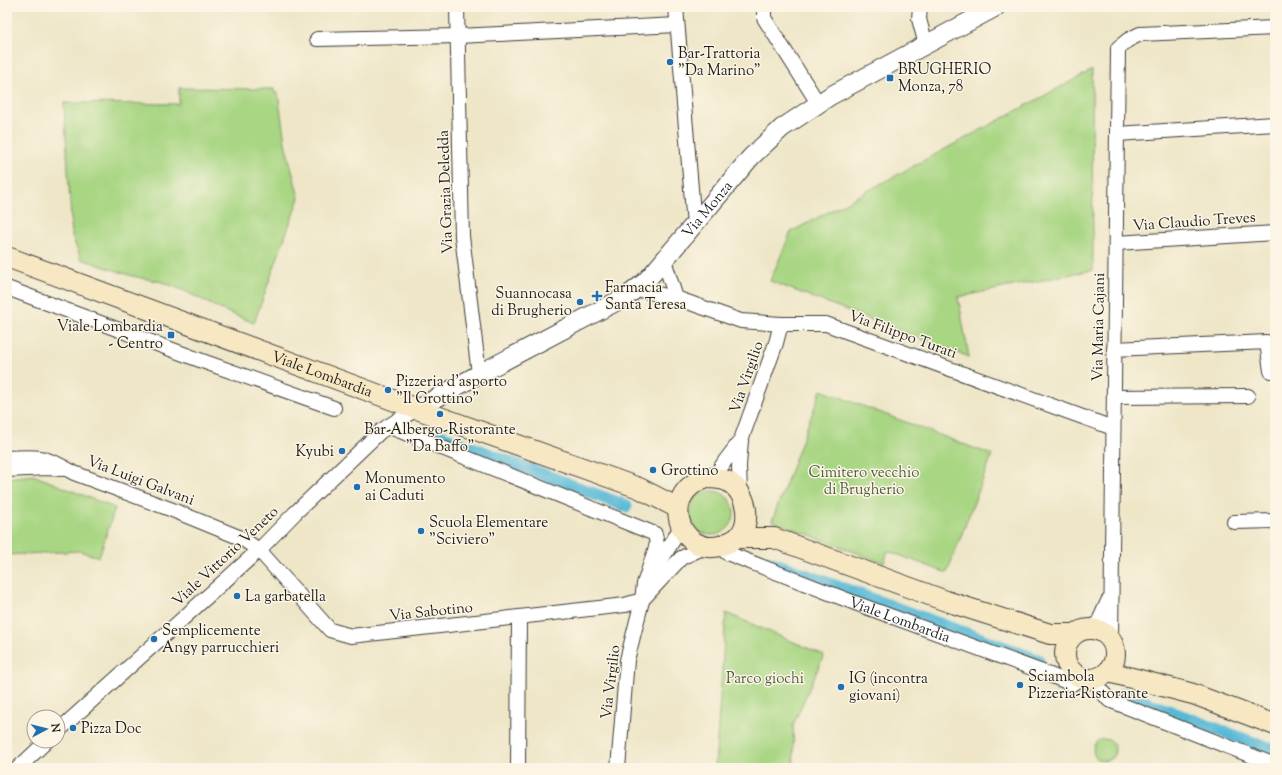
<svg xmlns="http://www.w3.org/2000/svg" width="1282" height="775" font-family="'Sorts Mill Goudy',serif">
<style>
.green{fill:#a9d683;stroke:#627950}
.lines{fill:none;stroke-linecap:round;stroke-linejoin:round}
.canal{stroke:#59b9d7;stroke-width:13}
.minor-casing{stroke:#3c3a36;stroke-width:16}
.tertiary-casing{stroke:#3c3a36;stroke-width:20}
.secondary-casing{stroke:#3c3a36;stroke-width:22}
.minor{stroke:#fff;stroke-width:14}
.tertiary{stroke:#fff;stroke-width:18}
.secondary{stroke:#f7e8c3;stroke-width:20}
.poi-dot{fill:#1f6fb2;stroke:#fcf5e5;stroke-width:1.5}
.labels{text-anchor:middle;stroke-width:3;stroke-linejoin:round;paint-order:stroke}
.poi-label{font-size:15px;fill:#1c1c1c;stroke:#fcf5e5;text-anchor:start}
.street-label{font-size:15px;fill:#1c1c1c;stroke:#fcf5e5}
.park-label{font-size:15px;fill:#4d5d40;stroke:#fcf5e5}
</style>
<rect width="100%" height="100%" fill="#fcf5e5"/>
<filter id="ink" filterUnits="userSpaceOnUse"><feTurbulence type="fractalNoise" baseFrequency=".025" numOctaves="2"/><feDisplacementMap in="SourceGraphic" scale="8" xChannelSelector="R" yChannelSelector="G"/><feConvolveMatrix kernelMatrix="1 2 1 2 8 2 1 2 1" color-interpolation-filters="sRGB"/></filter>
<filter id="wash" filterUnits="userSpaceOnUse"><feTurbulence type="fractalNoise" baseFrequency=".012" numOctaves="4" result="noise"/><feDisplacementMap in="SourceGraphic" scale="16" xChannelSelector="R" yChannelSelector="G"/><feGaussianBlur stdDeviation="0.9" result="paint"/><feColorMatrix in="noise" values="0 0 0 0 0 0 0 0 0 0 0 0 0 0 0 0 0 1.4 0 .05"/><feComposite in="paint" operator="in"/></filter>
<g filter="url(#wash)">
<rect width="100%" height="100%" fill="#eee6c7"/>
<g class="green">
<path d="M1092 70 1093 270 958 297 969 357 770 281 791 232Z"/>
<path d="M179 88 274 89V93H278L285 143 299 198 254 323 218 308 185 291 162 282 132 276 81 259 72 236 64 103 179 104Z"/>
<path d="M821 390 992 455 947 573 888 551 884 563 772 521Z"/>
<path d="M33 475 115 508 99 557 79 551 7 555V478Z"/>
<circle cx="712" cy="513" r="22"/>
<path d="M726 613 824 655 793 725 794 768H715Z"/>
<circle cx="1104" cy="750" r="11"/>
</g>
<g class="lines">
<g class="canal">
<path d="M438 435 626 506"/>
<path d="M767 561 1038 660"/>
<path d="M1123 694 1275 751"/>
</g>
</g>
</g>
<g filter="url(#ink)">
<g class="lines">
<defs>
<g id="minor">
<path d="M457 7 462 236 479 374"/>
<path d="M676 7 694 225"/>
<path d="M764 7V18L818 103"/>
<path d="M920 7 919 19 926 45"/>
<path d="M317 39 458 36 677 25"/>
<path d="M1117 134 1275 124"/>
<path d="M1116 243 1275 233"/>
<path d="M664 260 676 298"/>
<path d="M7 288 205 362 334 408"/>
<path d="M635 289 676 298 741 321 781 324H826L1113 428"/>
<path d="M1114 349 1267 342 1271 371"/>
<path d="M1114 397 1248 396"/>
<path d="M388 426 655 534 657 544 644 584 642 600"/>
<path d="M7 458C39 456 45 456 74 473L170 509 241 538 259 550 330 630 351 636 625 605 642 600 681 558 707 546"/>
<path d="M7 470 47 468 62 469"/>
<path d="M714 478 725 461 741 440"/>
<path d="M740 492 739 466 741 440 776 343 781 324"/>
<path d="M1234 522 1275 521"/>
<path id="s1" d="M720 546 727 553 855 603 1040 671 1072 684 1081 678"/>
<path d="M653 574 681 527"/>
<path d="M1094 629 1099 621 1108 601"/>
<path d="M1111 639 1118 48 1128 40 1140 34 1275 28"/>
<path d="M1092 680 1109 700 1275 765"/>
<path d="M58 731 259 550 295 513 381 431 398 420 417 409"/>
<path d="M18 768 47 741"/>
<path d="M518 768 519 618"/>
<path d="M618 768 627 660 644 593"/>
</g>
<g id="tertiary">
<path id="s2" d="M417 409 479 374 627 296 645 282 654 272 751 157 782 128 830 96 996 7"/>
</g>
<g id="secondary">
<path id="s3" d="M7 257 417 409 639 488 678 508"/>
<path d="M706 478C713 478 722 478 729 482 747 493 753 523 737 538 733 541 725 544 720 546 679 556 658 493 706 478Z"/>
<path d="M737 538H774L946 601 1050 634H1074"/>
<circle cx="1090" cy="654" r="25"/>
<path d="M1109 672 1193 694 1275 725"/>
</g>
</defs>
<use href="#minor" class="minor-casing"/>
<use href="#tertiary" class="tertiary-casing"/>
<use href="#secondary" class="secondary-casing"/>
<use href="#minor" class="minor"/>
<use href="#tertiary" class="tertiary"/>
<use href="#secondary" class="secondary"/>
</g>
</g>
<g class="poi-dot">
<circle cx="670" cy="62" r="4"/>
<rect x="886" y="74" width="8" height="8" rx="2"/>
<path d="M595 290h4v4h4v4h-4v4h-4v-4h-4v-4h4z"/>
<circle cx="580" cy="302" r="4"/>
<rect x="167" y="331" width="8" height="8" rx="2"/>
<circle cx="388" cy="390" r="4"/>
<circle cx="440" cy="414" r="4"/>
<circle cx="342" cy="451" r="4"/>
<circle cx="653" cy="470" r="4"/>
<circle cx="357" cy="487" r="4"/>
<circle cx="421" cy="531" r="4"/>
<circle cx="237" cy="596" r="4"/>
<circle cx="154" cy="639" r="4"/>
<circle cx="1020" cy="685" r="4"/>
<circle cx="841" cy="687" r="4"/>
<circle cx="73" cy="728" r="4"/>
</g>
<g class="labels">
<g class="poi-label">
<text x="678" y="58">Bar-Trattoria<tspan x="678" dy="17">"Da Marino"</tspan></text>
<text x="898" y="74">BRUGHERIO<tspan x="898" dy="17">Monza, 78</tspan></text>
<text x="605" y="292">Farmacia<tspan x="605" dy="17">Santa Teresa</tspan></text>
<text x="572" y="298" text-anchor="end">Suannocasa<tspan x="572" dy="17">di Brugherio</tspan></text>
<text x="163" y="331" text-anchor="end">Viale Lombardia<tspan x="163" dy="17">- Centro</tspan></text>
<text x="396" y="386">Pizzeria d'asporto<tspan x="396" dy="17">"Il Grottino"</tspan></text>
<text x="440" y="434" text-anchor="middle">Bar-Albergo-Ristorante<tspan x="440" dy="17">"Da Baffo"</tspan></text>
<text x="334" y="456" text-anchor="end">Kyubi</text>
<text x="661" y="475">Grottino</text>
<text x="365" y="483">Monumento<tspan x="365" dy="17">ai Caduti</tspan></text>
<text x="429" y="527">Scuola Elementare<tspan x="429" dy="17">"Sciviero"</tspan></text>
<text x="245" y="601">La garbatella</text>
<text x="162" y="635">Semplicemente<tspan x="162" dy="17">Angy parrucchieri</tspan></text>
<text x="1028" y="681">Sciambola<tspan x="1028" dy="17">Pizzeria-Ristorante</tspan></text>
<text x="849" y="683">IG (incontra<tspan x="849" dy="17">giovani)</tspan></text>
<text x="81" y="733">Pizza Doc</text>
</g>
<g class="street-label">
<text transform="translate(445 192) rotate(-92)" y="5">Via Grazia Deledda</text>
<text dy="5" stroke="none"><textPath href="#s2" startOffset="357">Via Monza</textPath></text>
<text transform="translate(1194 221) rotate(-4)" y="5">Via Claudio Treves</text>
<text transform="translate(1098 327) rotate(-89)" y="5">Via Maria Cajani</text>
<text transform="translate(903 334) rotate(20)" y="5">Via Filippo Turati</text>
<text dy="5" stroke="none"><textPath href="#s3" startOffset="336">Viale Lombardia</textPath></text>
<text transform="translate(746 377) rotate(-71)" y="5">Via Virgilio</text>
<text transform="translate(141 480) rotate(21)" y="5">Via Luigi Galvani</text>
<text transform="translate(225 556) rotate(-43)" y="5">Viale Vittorio Veneto</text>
<text transform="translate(431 611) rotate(-6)" y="5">Via Sabotino</text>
<text dy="5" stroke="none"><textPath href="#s1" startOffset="195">Viale Lombardia</textPath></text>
<text transform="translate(610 682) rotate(-83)" y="5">Via Virgilio</text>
</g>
<g class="park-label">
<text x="864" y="477">Cimitero vecchio<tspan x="864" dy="17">di Brugherio</tspan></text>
<text x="765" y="683">Parco giochi</text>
</g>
</g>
<rect width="1282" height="775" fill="none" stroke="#fcf5e5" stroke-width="24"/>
<g transform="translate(46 729) rotate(83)"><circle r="19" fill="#fcf5e5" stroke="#a29e95"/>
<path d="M0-3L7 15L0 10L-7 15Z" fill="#1f6fb2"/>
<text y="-6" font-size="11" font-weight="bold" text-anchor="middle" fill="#1c1c1c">N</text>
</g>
</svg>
